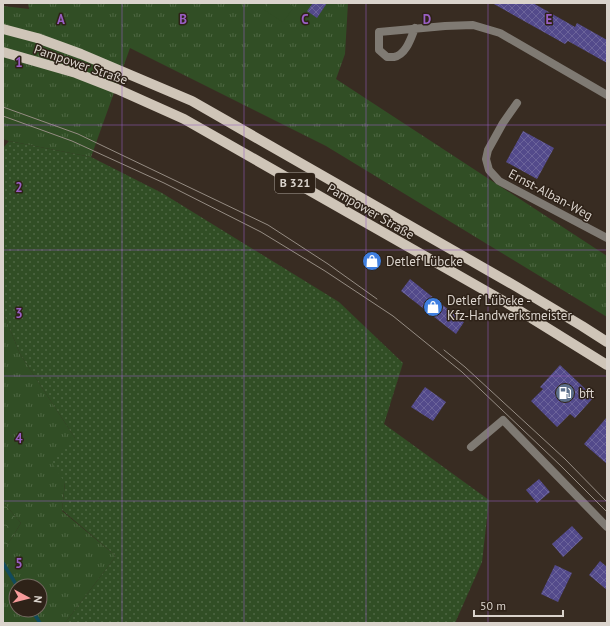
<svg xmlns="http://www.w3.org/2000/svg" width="610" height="626" font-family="'PT Sans',sans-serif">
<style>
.grass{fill:url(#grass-tufts);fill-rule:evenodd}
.forest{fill:url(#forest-crowns)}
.park{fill:#314e25}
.garden{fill:url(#garden-dots)}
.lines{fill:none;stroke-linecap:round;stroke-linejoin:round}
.stream{stroke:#124b5b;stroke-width:3.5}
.building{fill:url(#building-cross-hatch)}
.street{stroke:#7f7a73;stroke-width:8}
.primary{stroke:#cfc5b8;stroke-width:10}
.tram{stroke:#958c83;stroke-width:1}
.grid{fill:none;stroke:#985ec3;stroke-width:1;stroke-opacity:0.55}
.labels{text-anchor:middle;stroke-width:3;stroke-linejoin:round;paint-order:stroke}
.shield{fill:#2e2218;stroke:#a69e96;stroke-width:1}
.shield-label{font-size:12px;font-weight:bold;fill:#dad3cc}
.street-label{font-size:13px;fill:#dad3cc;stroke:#2e2218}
.poi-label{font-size:13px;fill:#dad3cc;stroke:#2e2218;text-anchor:start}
.grid-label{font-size:13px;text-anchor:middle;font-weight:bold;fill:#985ec3;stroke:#2e2218;stroke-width:3;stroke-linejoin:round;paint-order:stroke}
</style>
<defs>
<pattern id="grass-tufts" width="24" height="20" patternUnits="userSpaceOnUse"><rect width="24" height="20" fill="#314e25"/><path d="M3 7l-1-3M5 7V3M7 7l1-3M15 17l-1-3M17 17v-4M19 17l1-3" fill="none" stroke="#4e6743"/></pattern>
<pattern id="forest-crowns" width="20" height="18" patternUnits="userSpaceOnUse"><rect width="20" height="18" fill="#314e25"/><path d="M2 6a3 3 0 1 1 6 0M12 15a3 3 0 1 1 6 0" fill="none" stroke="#4e6743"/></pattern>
<pattern id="garden-dots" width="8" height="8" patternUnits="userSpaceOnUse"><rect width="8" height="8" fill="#314e25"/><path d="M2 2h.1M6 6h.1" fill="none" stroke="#4e6743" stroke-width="1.8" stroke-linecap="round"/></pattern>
<pattern id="building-cross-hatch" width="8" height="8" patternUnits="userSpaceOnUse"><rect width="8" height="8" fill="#534a8b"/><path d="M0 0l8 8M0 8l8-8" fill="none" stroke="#6b639a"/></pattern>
</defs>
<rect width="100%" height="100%" fill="#382c22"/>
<g class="grass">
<path d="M28 3H348L345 54 336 79 607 256V317L326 146 130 48 91 157 9 141 3 139V6L29 9Z"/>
<path d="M3 312 20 354 75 438 65 482 62 511 116 556 65 623H3V552L21 523 3 502ZM16 586H40V610H16Z"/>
</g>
<path class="forest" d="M3 502 21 523 3 552Z"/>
<path class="park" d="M269 3H288L294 7 283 22 264 10Z"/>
<path class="garden" d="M9 141 91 157 162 193 339 302 403 363 384 424 489 500 482 562 455 623H65L116 556 62 510 65 483 51 461 75 438 20 354 3 312V148Z"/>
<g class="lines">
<g class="stream">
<path d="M3 563 17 586"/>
<path d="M32 610 40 623"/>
</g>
</g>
<g class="building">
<path d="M313 3H327L317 18 307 11Z"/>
<path d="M492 3H533L575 27 577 23 607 40V63L568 41 565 44Z"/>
<path d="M523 131 554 148 537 179 506 162Z"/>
<path d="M410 279 464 322 456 334 401 291Z"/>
<path d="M560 365 594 397 575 418 570 414 557 427 531 401 543 389 540 387Z"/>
<path d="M425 387 446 402 433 421 411 407Z"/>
<path d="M607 417V464L584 444Z"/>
<path d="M539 479 550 492 537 503 526 490Z"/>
<path d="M572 526 583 538 563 557 552 544Z"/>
<path d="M600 561 607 567V590L589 575Z"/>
<path d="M555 565 572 573 558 602 541 594Z"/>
</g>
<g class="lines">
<g class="street">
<path d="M415 28C411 38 406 55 394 57 392 57 390 57 387 57L379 50V32L445 26 473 25 500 33 607 95"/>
<path d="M517 103 503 123 488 150 486 159 489 170 499 181 607 238"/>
<path d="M471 447 503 420 607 527"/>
</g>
<g class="primary">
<path d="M3 29 37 38 81 54 192 101 517 287 582 326 607 342"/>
<path d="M3 52 76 73 117 89 184 119 507 303 607 365"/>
</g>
<g class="tram">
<path d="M3 107 78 134 268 225 328 264 377 299"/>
<path d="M3 116 72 141 164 183 261 232 325 271 393 316 462 372 561 466 607 512"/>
<path d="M444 350 465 367 565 459 607 502"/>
</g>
</g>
<path class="grid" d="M122 3V623M244 3V623M366 3V623M488 3V623M3 125H607M3 250H607M3 376H607M3 501H607"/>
<defs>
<symbol id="shop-disc" viewBox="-11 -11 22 22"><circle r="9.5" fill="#3f7fe0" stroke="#2e2218"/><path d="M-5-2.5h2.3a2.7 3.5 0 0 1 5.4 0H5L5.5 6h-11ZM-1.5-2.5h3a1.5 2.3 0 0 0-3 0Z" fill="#fff"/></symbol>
<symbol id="fuel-disc" viewBox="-11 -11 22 22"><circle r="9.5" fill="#5c6f8a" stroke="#2e2218"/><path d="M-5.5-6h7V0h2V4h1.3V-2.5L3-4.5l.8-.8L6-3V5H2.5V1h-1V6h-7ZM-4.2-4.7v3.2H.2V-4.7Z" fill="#fff"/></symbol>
</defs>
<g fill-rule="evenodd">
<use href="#shop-disc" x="361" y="250" width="22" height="22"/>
<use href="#shop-disc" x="422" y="296" width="22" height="22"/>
<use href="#fuel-disc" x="554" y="382" width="22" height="22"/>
</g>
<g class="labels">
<rect class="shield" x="275" y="173" width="40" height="20" rx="3"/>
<g class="shield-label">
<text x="295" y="187">B 321</text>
</g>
<g class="street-label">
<text transform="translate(81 64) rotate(19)" y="5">Pampower Straße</text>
<text transform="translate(551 194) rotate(28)" y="5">Ernst-Alban-Weg</text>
<text transform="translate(371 211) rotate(30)" y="5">Pampower Straße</text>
</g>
<g class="poi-label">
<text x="386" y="266">Detlef Lübcke</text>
<text x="447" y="305">Detlef Lübcke -<tspan x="447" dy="15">Kfz-Handwerksmeister</tspan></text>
<text x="579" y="398">bft</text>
</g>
</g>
<g class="grid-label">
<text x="61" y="24">A</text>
<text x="183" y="24">B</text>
<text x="305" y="24">C</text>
<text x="427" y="24">D</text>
<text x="549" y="24">E</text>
<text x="19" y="67">1</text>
<text x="19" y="192">2</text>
<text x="19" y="318">3</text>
<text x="19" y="443">4</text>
<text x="19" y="568">5</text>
</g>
<rect width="610" height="626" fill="none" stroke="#dad3cc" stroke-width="8"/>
<g transform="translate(28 598) rotate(97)"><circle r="19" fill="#2e2218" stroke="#736960"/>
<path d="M0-3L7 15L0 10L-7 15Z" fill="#f59b9b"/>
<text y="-6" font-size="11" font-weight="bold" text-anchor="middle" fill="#dad3cc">N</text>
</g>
<path d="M474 610v6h89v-6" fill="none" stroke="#dad3cc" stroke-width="2"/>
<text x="480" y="610" font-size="12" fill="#dad3cc" stroke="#2e2218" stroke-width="3" paint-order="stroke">50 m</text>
</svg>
